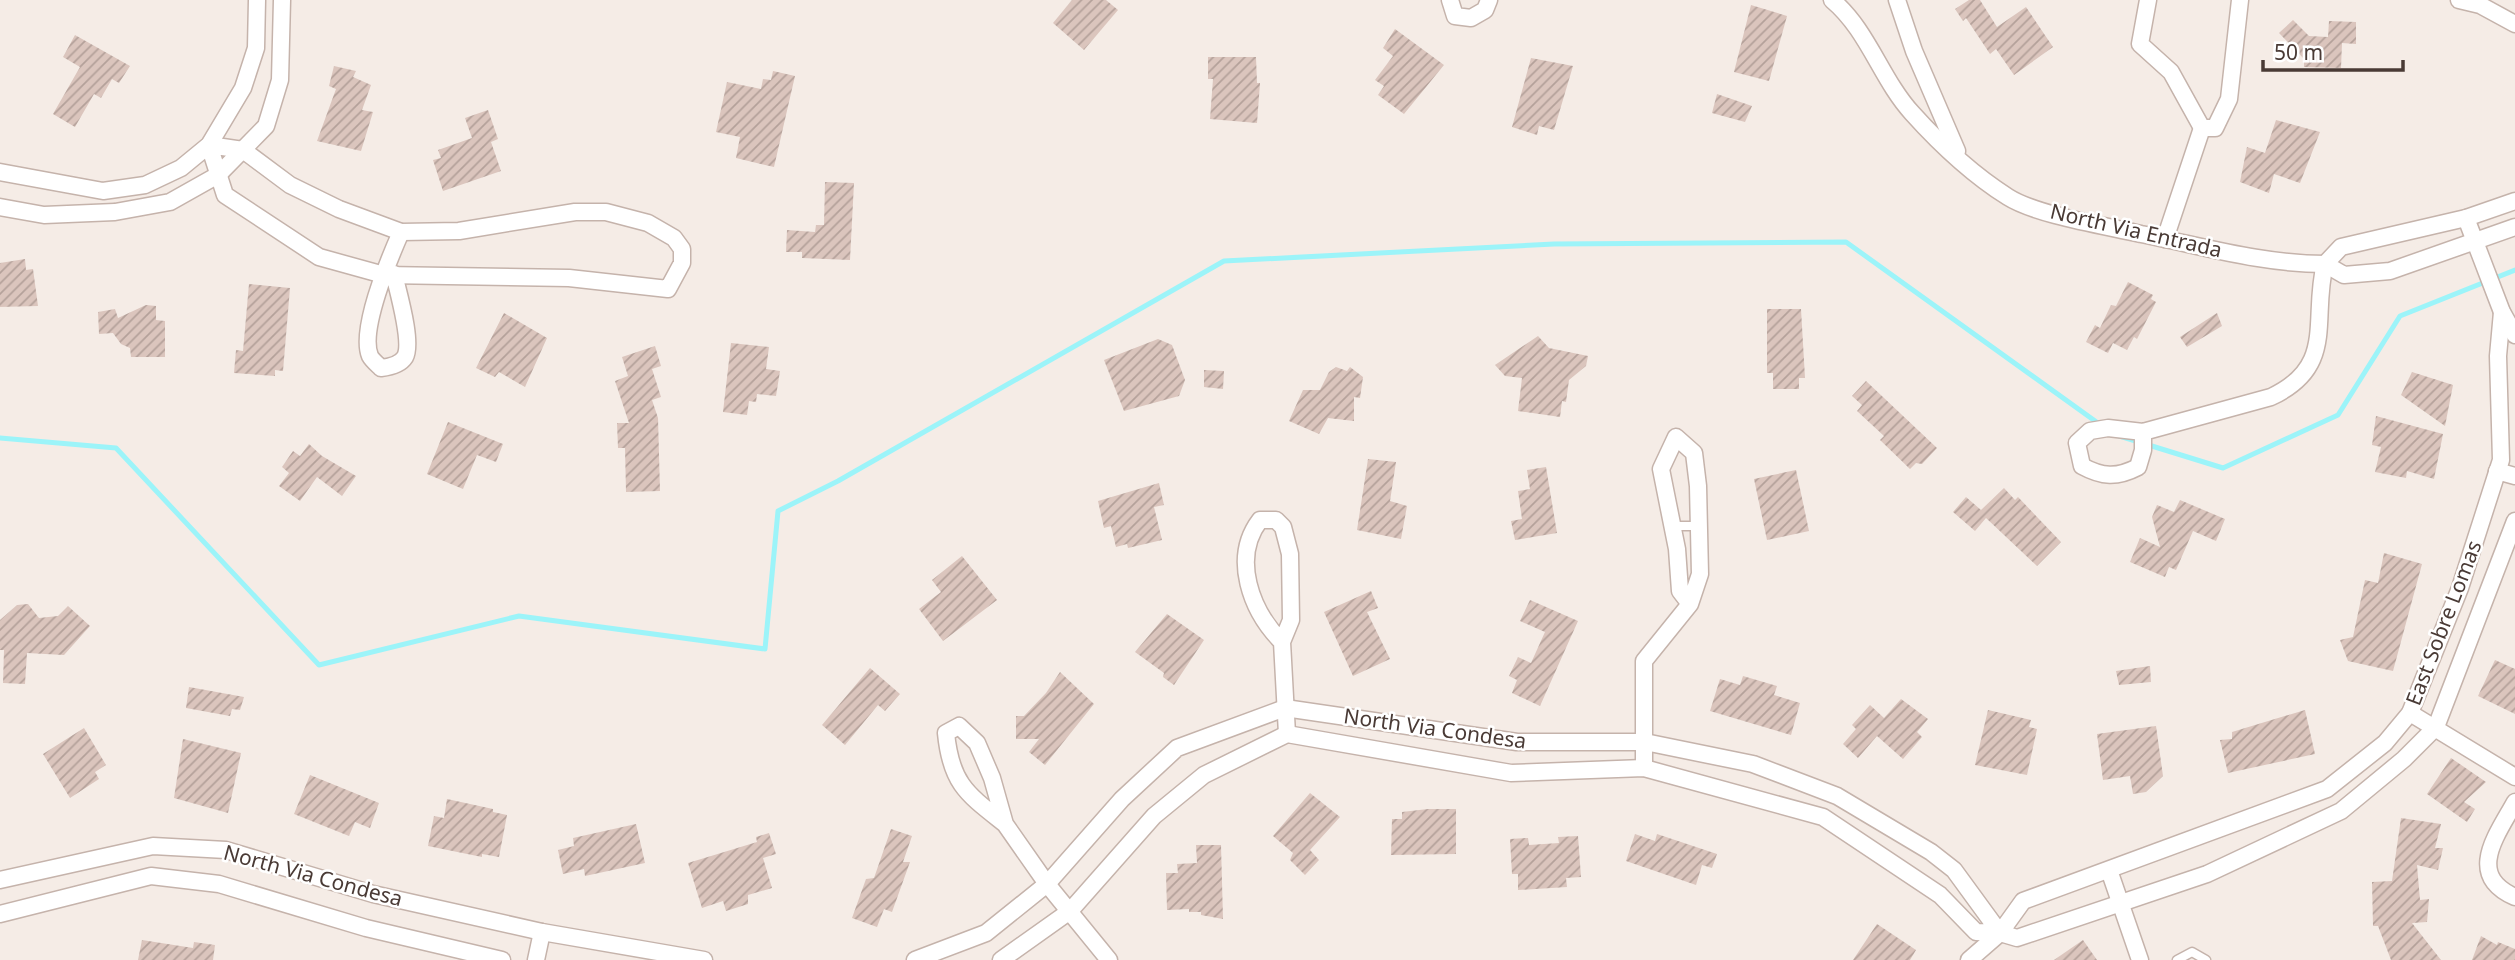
<svg xmlns="http://www.w3.org/2000/svg" width="2515" height="960" font-family="'Noto Sans',sans-serif">
<style>
.lines{fill:none;stroke-linecap:round;stroke-linejoin:round}
.stream{stroke:#9cf4f9;stroke-width:5}
.building{fill:url(#building-hatch)}
.service-casing{stroke:#c5b3ab;stroke-width:11}
.minor-casing{stroke:#c5b3ab;stroke-width:19}
.service{stroke:#fff;stroke-width:8}
.minor{stroke:#fff;stroke-width:16}
.labels{text-anchor:middle;stroke-width:5;stroke-linejoin:round;paint-order:stroke}
.street-label{font-size:21px;fill:#493a35;stroke:#fff}
</style>
<defs>
<pattern id="building-hatch" width="6" height="6" patternUnits="userSpaceOnUse" patternTransform="scale(1.75)"><rect width="6" height="6" fill="#dbc5bd"/><path d="M-1 1l2-2M0 6l6-6M5 7l2-2" fill="none" stroke="#b4a19a"/></pattern>
</defs>
<rect width="100%" height="100%" fill="#f5ece6"/>
<g class="lines">
<g class="stream">
<path d="M2113 434 2223 468 2338 415 2400 316 2515 270"/>
<path d="M0 438 116 448 319 665 519 616 765 649 778 511 838 481 1224 261 1554 244 1846 242 2102 426"/>
</g>
</g>
<g class="building">
<path d="M1072 0H1106L1118 10 1084 50 1053 23Z"/>
<path d="M1969 0H1980L1997 27 2026 7 2053 47 2014 75 1996 49 1990 54 1966 18 1963 21 1955 9Z"/>
<path d="M1751 5 1787 16 1769 81 1734 72Z"/>
<path d="M2293 20 2309 36 2328 37 2329 21 2356 22V44L2342 43 2341 68 2304 67V59L2279 33Z"/>
<path d="M1395 29 1444 65 1404 114 1378 95 1384 86 1375 80 1393 56 1383 48Z"/>
<path d="M75 35 130 66 119 83 112 79 101 98 94 94 75 127 53 114 80 67 63 57Z"/>
<path d="M1208 57H1256L1257 83H1260L1257 123 1210 119 1213 79H1208Z"/>
<path d="M1531 58 1573 66 1554 130 1539 126 1537 135 1512 127Z"/>
<path d="M334 66 356 71 353 77 371 85 362 110 373 112 361 151 317 141 336 89 329 86Z"/>
<path d="M773 71 795 76 774 167 736 158 740 137 716 132 727 82 761 89 763 79 771 80Z"/>
<path d="M1717 94 1752 106 1745 122 1712 113Z"/>
<path d="M488 110 498 139 491 142 501 171 443 191 433 160 441 158 438 150 472 138 465 118Z"/>
<path d="M2276 120 2320 132 2300 183 2274 174 2269 193 2240 182 2247 147 2265 153Z"/>
<path d="M825 182 854 183 850 260 802 258V252H786L787 230 815 232 816 225H824Z"/>
<path d="M25 259 26 270 33 269 38 306 0 307V263Z"/>
<path d="M2128 282 2153 295 2151 299 2156 302 2137 339 2134 337 2127 350 2113 343 2108 353 2086 342 2095 325 2100 328 2111 305 2116 306Z"/>
<path d="M249 284 290 288 283 371 275 370V376L234 373 236 350 243 351Z"/>
<path d="M146 305 156 306V320L165 321V357H131L130 348 121 344 113 333 99 334 98 312 115 309 118 318Z"/>
<path d="M1767 309H1801L1805 378H1799V389H1773V373H1767Z"/>
<path d="M504 313 547 338 525 387 499 372 495 377 476 368Z"/>
<path d="M2217 313 2222 326 2187 347 2180 337Z"/>
<path d="M1538 336 1549 348 1588 356 1586 366 1569 380 1566 402 1562 401 1560 417 1518 411 1522 378 1505 376 1495 365Z"/>
<path d="M1158 339 1172 345 1185 380 1179 396 1124 411 1104 360Z"/>
<path d="M731 343 769 347 766 369 780 371 776 396 757 394 756 402 749 401 747 415 723 412Z"/>
<path d="M655 346 661 366 652 369 661 397 652 400 658 418 660 491 626 492 625 448H618L617 423H629L615 381 628 376 622 357Z"/>
<path d="M1336 367 1347 371 1350 367 1363 377 1360 398 1354 397V421L1328 418 1319 434 1289 421 1303 390H1320L1329 372Z"/>
<path d="M1204 370 1224 371 1223 389 1204 387Z"/>
<path d="M2412 372 2453 385 2445 426 2401 395Z"/>
<path d="M1866 381 1937 448 1922 464 1916 463 1910 469 1880 440 1884 436 1857 411 1862 405 1852 396Z"/>
<path d="M2376 416 2443 434 2434 479 2407 471 2406 478 2375 472 2381 447 2372 445Z"/>
<path d="M448 422 503 444 496 462 477 455 463 489 427 474Z"/>
<path d="M309 444 322 456 356 476 342 496 317 477 300 501 279 486 289 473 282 467 293 451 300 456Z"/>
<path d="M1368 459 1396 462 1390 501 1407 506 1401 539 1357 530Z"/>
<path d="M1546 467 1557 533 1515 540 1511 521 1522 519 1518 491 1530 489 1527 470Z"/>
<path d="M1796 470 1809 531 1767 540 1754 479Z"/>
<path d="M1159 483 1164 505 1154 507 1162 540 1128 548 1127 544 1116 547 1111 526 1104 528 1098 501Z"/>
<path d="M2004 488 2015 500 2018 497 2061 542 2037 566 1986 518 1975 531 1953 512 1966 497 1981 510Z"/>
<path d="M2180 500 2225 519 2216 541 2193 531 2176 570 2169 567 2165 577 2130 562 2140 538 2160 547 2152 517 2157 505 2174 512Z"/>
<path d="M2384 553 2422 564 2393 671 2348 661 2340 640 2353 637 2365 580 2378 583Z"/>
<path d="M962 556 997 600 943 641 919 609 941 592 932 580Z"/>
<path d="M1371 591 1378 608 1367 612 1390 659 1353 676 1324 612Z"/>
<path d="M1530 600 1578 621 1540 706 1512 693 1517 680 1509 676 1518 657 1531 663 1545 632 1520 621Z"/>
<path d="M28 604 39 618 58 616 68 606 90 626 64 655 27 653 25 684 3 683 4 650H0V620L17 605Z"/>
<path d="M1167 614 1204 640 1174 685 1163 677 1164 673 1135 652Z"/>
<path d="M2495 660 2515 669V714L2478 696Z"/>
<path d="M2150 666 2151 682 2119 685 2116 671Z"/>
<path d="M870 668 900 694 885 711 878 705 845 745 822 725Z"/>
<path d="M1060 672 1094 704 1045 765 1029 752 1039 739H1016V716H1024L1046 693Z"/>
<path d="M1743 676 1777 686 1774 695 1800 703 1791 735 1710 711 1720 679 1740 685Z"/>
<path d="M189 687 244 697 240 710 232 709 230 716 186 708Z"/>
<path d="M1901 699 1928 719 1917 732 1922 737 1903 759 1877 736 1858 758 1843 744 1856 729 1852 725 1870 705 1884 718Z"/>
<path d="M1988 710 2031 720 2029 727 2037 729 2027 775 1975 765Z"/>
<path d="M2305 710 2315 754 2228 773 2220 740 2232 739V732Z"/>
<path d="M2156 726 2163 776 2146 792 2133 794 2130 776 2103 780 2097 734Z"/>
<path d="M84 728 106 765 95 772 99 779 70 798 43 754Z"/>
<path d="M183 739 241 753 228 813 174 798Z"/>
<path d="M2451 758 2486 782 2464 802 2475 809 2467 822 2427 794Z"/>
<path d="M310 775 379 803 370 828 355 822 349 836 294 814Z"/>
<path d="M1310 793 1340 817 1310 850 1319 860 1305 875 1290 860 1293 853 1273 836Z"/>
<path d="M447 799 493 809V812L507 815 499 857 482 854V857L428 846 434 816 444 818Z"/>
<path d="M1428 809H1456V854L1391 855 1392 819H1402V812Z"/>
<path d="M2401 818 2441 824 2435 848H2443L2438 870 2417 865 2420 900 2429 899 2427 922 2412 923 2441 960H2391L2378 926H2373L2372 882 2392 881Z"/>
<path d="M636 824 645 863 585 876 584 869 563 874 558 850 574 846 573 838Z"/>
<path d="M891 829 912 836 903 862H910L892 912 884 909 877 927 852 918 866 879 874 878Z"/>
<path d="M769 833 776 854 763 858 772 888 748 895V904L726 911 723 901 702 908 688 863 757 842 756 837Z"/>
<path d="M1635 834 1655 841 1657 834 1717 854 1712 868 1702 865 1696 885 1626 861Z"/>
<path d="M1578 836 1581 877 1566 878 1567 887 1518 890V874H1512L1510 839 1528 838 1529 845 1559 843 1558 837Z"/>
<path d="M1196 845H1221L1223 919 1201 915V912H1189V909L1167 910 1166 873H1178L1177 864 1197 863Z"/>
<path d="M1877 924 1916 950 1910 960H1853Z"/>
<path d="M2481 936 2497 945 2498 942 2515 949V960H2472Z"/>
<path d="M142 940 193 948 194 942 215 945 213 960H138Z"/>
<path d="M2083 940 2097 960H2054Z"/>
</g>
<g class="lines">
<defs>
<g id="service">
<path d="M1672 526H1699"/>
<path d="M2177 960 2192 952 2206 960"/>
</g>
<g id="minor">
<path d="M1450 0 1455 16 1471 18 1485 10 1489 0"/>
<path d="M1832 0C1868 30 1881 79 1912 113 1939 143 1973 175 2008 197 2036 215 2107 226 2141 234 2202 246 2262 264 2325 264 2311 320 2337 366 2271 397L2143 432 2108 428 2090 431 2077 443 2082 466C2102 477 2117 478 2138 467L2143 450V432"/>
<path d="M1897 0 1914 51 1957 151"/>
<path d="M2148 0 2140 44 2171 72 2202 128H2215L2229 99 2240 0"/>
<path d="M2459 0 2480 5 2515 24"/>
<path d="M209 145 243 150 290 185 339 209 401 232 459 231 575 212H606L648 223 674 238 682 249V263L668 289 569 278 384 275 319 257 225 195Z"/>
<path d="M0 172 103 191 145 185 181 168 209 145 243 88 256 48 257 0"/>
<path d="M2515 201 2466 218 2341 247 2325 264 2344 275 2390 271 2515 227"/>
<path d="M0 207 44 215 115 212 170 202 218 175 266 126 280 80 282 0"/>
<path d="M2466 218 2502 312 2515 335"/>
<path d="M2165 239 2202 128"/>
<path d="M394 274C398 292 413 342 405 357 400 365 390 367 381 368 378 365 372 360 370 356 359 330 390 257 401 232"/>
<path d="M2502 312 2498 356 2501 460 2460 588 2410 713 2385 743 2327 789 2023 901 2000 933 2017 938 2207 874 2341 811 2404 759 2436 727 2515 521"/>
<path d="M2497 471 2515 476"/>
<path d="M1282 642C1251 611 1231 558 1260 520H1276L1283 527 1290 554 1291 620 1282 642 1287 734"/>
<path d="M2410 713 2515 777"/>
<path d="M1644 768V661L1690 604 1700 574 1698 486 1694 453 1676 437 1661 469 1677 549 1680 591 1690 604"/>
<path d="M2515 802C2497 835 2465 875 2515 897"/>
<path d="M1005 824C967 794 951 784 946 733L959 726 977 743 992 778 1005 824 1047 884 1109 960"/>
<path d="M2109 870 2140 960"/>
<path d="M0 880 153 846 226 850 373 894 542 932 704 960"/>
<path d="M0 914 151 876 219 884 366 928 502 960"/>
<path d="M536 960 542 932"/>
<path d="M915 960 986 933 1047 884 1122 799 1177 748 1285 708 1517 742H1645L1753 764 1837 796 1931 852 1954 870 2000 933 1976 932 1940 895 1823 817 1644 768 1511 773 1287 734 1204 775 1154 816 1070 911 1001 960"/>
<path d="M1969 960 2000 933"/>
</g>
</defs>
<use href="#service" class="service-casing"/>
<use href="#minor" class="minor-casing"/>
<use href="#service" class="service"/>
<use href="#minor" class="minor"/>
</g>
<g class="labels">
<g class="street-label">
<text transform="translate(2136 231) rotate(13)" y="7">North Via Entrada</text>
<text transform="translate(2444 623) rotate(-69)" y="7">East Sobre Lomas</text>
<text transform="translate(1435 729) rotate(8)" y="7">North Via Condesa</text>
<text transform="translate(313 876) rotate(15)" y="7">North Via Condesa</text>
</g>
</g>
<path d="M2263 60v10h140v-10" fill="none" stroke="#493a35" stroke-width="3.5"/>
<text x="2274" y="60" font-size="21" fill="#493a35" stroke="#ffffff" stroke-width="5" paint-order="stroke">50 m</text>
</svg>
